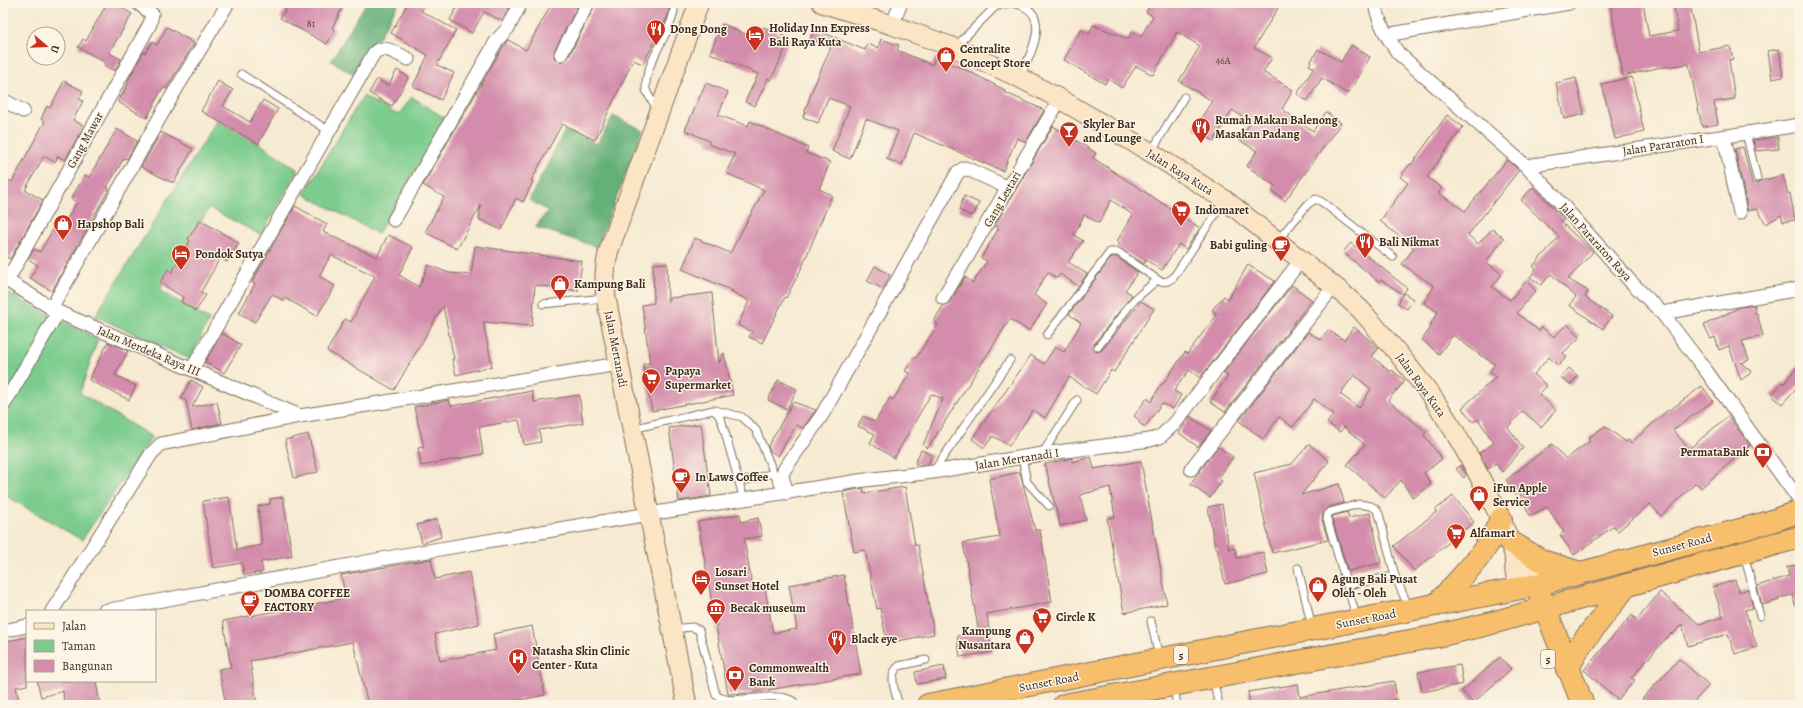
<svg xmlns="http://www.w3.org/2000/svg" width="1803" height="708" font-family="Alegreya,serif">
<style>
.green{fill:#7bcc8d;stroke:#5b7b56}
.forest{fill:#64b078;stroke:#506d4b}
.building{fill:#d38cab;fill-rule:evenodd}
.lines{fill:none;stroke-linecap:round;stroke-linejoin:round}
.lane-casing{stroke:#7d6d5d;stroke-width:9}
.street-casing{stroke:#7d6d5d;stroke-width:15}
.secondary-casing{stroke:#7d6d5d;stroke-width:21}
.highway-casing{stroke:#7d6d5d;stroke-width:24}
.lane{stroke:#fff;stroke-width:7}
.street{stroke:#fff;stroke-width:13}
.secondary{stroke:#fce5c4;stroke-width:19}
.highway{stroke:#f7bf6c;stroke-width:22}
.labels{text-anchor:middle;stroke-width:3;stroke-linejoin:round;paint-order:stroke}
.number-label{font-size:10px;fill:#614241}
.shield{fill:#fcf5e5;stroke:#75675a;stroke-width:1}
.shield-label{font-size:11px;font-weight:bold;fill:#3b2a1e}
.poi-label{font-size:12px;font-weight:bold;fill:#3b2a1e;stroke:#fcf5e5;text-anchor:start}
.street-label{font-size:12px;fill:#3b2a1e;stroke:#fcf5e5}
</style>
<rect width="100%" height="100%" fill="#fcf5e5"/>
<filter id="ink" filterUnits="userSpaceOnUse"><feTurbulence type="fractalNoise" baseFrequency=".025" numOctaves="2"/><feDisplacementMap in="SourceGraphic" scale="8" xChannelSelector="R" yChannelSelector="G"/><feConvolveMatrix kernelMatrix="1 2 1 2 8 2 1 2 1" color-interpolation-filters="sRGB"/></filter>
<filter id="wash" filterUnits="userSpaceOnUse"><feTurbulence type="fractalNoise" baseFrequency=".012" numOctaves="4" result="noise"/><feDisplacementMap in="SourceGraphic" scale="16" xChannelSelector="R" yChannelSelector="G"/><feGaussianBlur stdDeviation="0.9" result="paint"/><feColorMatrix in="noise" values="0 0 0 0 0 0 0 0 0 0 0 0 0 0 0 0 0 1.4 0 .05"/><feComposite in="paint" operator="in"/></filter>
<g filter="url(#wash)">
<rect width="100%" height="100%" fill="#f7ead2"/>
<g class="green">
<path d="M363 96 398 115 412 97 446 119 378 234 304 194Z"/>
<path d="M220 116 298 170 261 235 209 208 160 290 209 320 190 359 95 316Z"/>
<path d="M3 291 98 339 80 393 152 437 82 540 3 494Z"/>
</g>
<g class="forest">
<path d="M366 3H399L356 76 331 61Z"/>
<path d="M613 116 643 130 597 247 535 227 548 211 529 200 565 130 597 144Z"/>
</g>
<g id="blocks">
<g class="building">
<path d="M107 3H114L132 14 109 53 121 59 115 71 104 66 106 63 78 47 83 39 86 41Z"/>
<path d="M304 3H345L332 28 335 30 327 44 280 18 289 4 300 10Z"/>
<path d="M408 3H426L421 11 456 30 437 65 454 73 441 100 413 86 428 55 391 33Z"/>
<path d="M459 3H512L502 21 484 12 472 33 450 20Z"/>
<path d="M552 3H579L554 51V58L561 62 568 58 596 3H662L669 6V11L666 20 643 64 633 60 595 140 562 124 531 181 533 182 523 202 516 198 501 230 479 219 481 205 457 249 425 232 444 197 423 185 504 45 508 40 526 50Z"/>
<path d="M1151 3H1281L1254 48 1272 58 1263 72 1293 90 1282 109 1313 131 1326 112 1341 123 1285 201 1272 191 1275 186 1247 166 1257 151 1239 140 1251 122 1232 110 1214 141 1194 129 1212 101 1179 81 1200 46 1177 32 1153 75 1136 66 1122 88 1108 79 1105 84 1064 60 1081 30 1089 34 1093 25 1128 39 1132 32 1141 36 1153 16 1146 12Z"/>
<path d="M1610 3H1643L1649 36 1678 31 1673 3H1690L1699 52 1730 46 1733 59 1729 60 1735 99 1714 102 1718 124 1702 127 1689 64 1657 68 1623 76Z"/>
<path d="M722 24 757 39 763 27 790 39 771 80 768 78 755 106 745 102 758 74 710 53Z"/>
<path d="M167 27 194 43 166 89 163 87 147 118 118 102 127 86 129 79 143 52 145 53 152 42 157 45Z"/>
<path d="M814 29 865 50 867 44 878 48 881 39 899 45 897 50 932 65 935 58 964 69 1005 90 1004 92 1044 110 1026 142 1017 138 1003 171 914 133 902 165 887 159 898 131 866 119 850 159 832 151 850 106 828 98 818 123 803 117 812 91 831 47 810 39Z"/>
<path d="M1351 45 1370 57 1348 94 1322 78 1307 101 1297 94 1314 68 1309 65 1318 49 1341 62Z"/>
<path d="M1779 49 1783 77 1772 79 1768 51Z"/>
<path d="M397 70 409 77 392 106 369 93 377 79 388 86Z"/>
<path d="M1632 77 1644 132 1615 139 1602 84Z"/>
<path d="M1576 78 1584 114 1564 119 1556 83Z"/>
<path d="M64 81 83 91 79 99 83 101 73 120 84 126 65 160 58 156 55 162 44 156 25 190 43 200 10 259 3 255V176L12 182 45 121 41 119 47 106 50 108Z"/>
<path d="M218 81 233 90 223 106 250 122 263 100 278 109 258 144 201 111Z"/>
<path d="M706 83 728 92 718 115 748 126 750 121 808 148 806 153 830 162 819 189 832 195 802 267 786 298 785 297 762 343 749 337 752 332 738 325 749 301 731 291H733L682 269 695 238 730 253 764 190 726 173 735 154 708 144 709 141 685 130Z"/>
<path d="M1447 115 1463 127 1427 177 1442 188 1438 193 1465 211 1507 160 1519 170 1468 235 1478 244 1492 229 1504 238 1486 262 1502 274 1492 287 1510 300 1526 281 1536 291 1517 313 1539 331 1542 327 1554 337 1567 324 1580 337 1563 353 1567 357 1558 366 1549 357 1534 374 1547 386 1539 394 1556 410 1541 427 1523 411 1508 427 1523 448 1502 472 1496 463 1488 469 1479 453 1494 443 1478 419 1473 422 1462 408 1496 377 1489 372 1495 364 1480 355 1453 335 1439 354 1422 340 1432 326 1430 325 1438 312 1424 303 1434 286 1402 264 1414 248 1380 221 1408 183 1400 177 1410 164 1411 165Z"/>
<path d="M1053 126 1096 153 1093 158 1200 228 1186 249 1179 244 1162 270 1146 260 1144 264 1117 247 1120 243 1117 241 1133 215 1111 200 1099 223 1084 215 1074 235 1083 241 1068 262 1087 274 1078 286 1060 274 1057 278 1048 272 1034 295 1047 304 1029 331 1010 319 928 448 923 445 943 399 931 394 894 458 870 443 875 434 858 426 863 416 875 422 890 398 893 400 910 373 905 371 914 357 916 358 938 324 934 321 943 306 950 302 965 277 973 283 987 261 981 258 999 228 995 225Z"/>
<path d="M117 129 137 141 127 159 124 158 107 187 109 189 52 291 30 278 38 265 28 259 34 249 40 252 58 221 64 224 77 202 71 199 85 175 89 177Z"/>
<path d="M161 132 193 149 174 182H171L141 167Z"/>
<path d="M1778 137 1779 149 1756 151 1753 140Z"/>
<path d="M1743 147 1752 183H1759L1761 181 1783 175 1788 194 1790 193 1795 220 1783 222 1781 215 1766 224 1757 209 1748 211 1735 149Z"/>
<path d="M1533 187 1564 219 1561 222 1593 252 1568 279 1588 291 1585 297 1612 316 1603 329 1569 305 1576 297 1551 274 1541 285 1530 277 1536 269 1533 266 1559 237 1521 200Z"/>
<path d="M964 196 979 203 974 215H969L959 210Z"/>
<path d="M295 206 327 224 323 232 377 257 388 235 413 247 399 275 419 287 428 265 449 273 471 275 475 246 582 261 578 291 535 285 532 326 483 322 492 366 456 375 452 359H454L443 306 394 390 327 351 345 319 351 322 375 276 331 255 319 276 335 286 317 316 285 298 284 301 272 294 255 322 239 313 255 284 252 282Z"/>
<path d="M200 220 239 243 227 262 220 258 201 292 206 295 196 311 181 302 183 297 160 283 168 269 172 272 190 241 188 239Z"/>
<path d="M1351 243 1407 288 1403 294 1381 280 1379 282 1343 252Z"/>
<path d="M1112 257H1116L1138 272 1125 290 1132 295 1094 344 1095 351 1098 352 1102 350 1141 301 1154 309 1114 372 1111 370 1096 394 1069 377 1045 418 1033 410 1009 446 993 436 984 448 972 439 1031 355 1044 364 1055 347 1064 352 1081 323 1069 314Z"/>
<path d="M667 263 668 302 670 298 712 293 719 363 724 353 733 395 652 411 643 364 650 363 642 305 654 303 653 264Z"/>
<path d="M1248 265 1275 281 1200 378 1189 370 1174 391 1181 395 1173 409 1162 403 1145 427 1139 423 1140 421 1134 416 1147 398 1151 402 1161 384H1163L1185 352 1187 354 1217 314 1212 310 1224 296 1228 299Z"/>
<path d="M875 266 890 275 883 289 867 281Z"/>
<path d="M1292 285 1312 300 1225 412 1210 402 1228 376 1223 373Z"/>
<path d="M1404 293 1413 299 1407 309 1398 303Z"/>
<path d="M1755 305V313H1757L1763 336 1742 341 1749 360 1741 363 1752 372 1741 380 1729 346 1719 350 1715 337 1711 339 1704 325 1740 307Z"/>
<path d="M1354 327 1379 348 1372 356 1390 372 1392 370 1405 381 1388 400 1426 432 1424 435 1442 459 1424 473 1431 484 1413 498 1401 480 1385 498 1347 465 1365 445 1344 427 1340 432 1327 423 1334 414 1314 399 1293 427 1279 417 1263 439 1239 421 1308 332 1321 340 1328 330 1344 340ZM1354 375 1371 389 1359 408 1340 394Z"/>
<path d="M222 333 241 345 224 373 205 362Z"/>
<path d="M108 342 128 351 115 375 136 386 129 400 89 380Z"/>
<path d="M1800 362V384L1782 404 1771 395 1783 382 1784 384Z"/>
<path d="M1569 368 1578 376 1570 385 1561 377Z"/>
<path d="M191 380 203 387 192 407 217 402 222 423 192 430 186 401 181 398Z"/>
<path d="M778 380 797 389 787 409 768 400Z"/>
<path d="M1702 386 1713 401 1673 430 1689 449 1728 416 1750 445 1701 488 1696 483 1661 516 1650 504 1618 531 1614 526 1574 555 1560 535 1564 532 1547 507 1530 516 1519 492 1515 495 1506 480 1552 444 1566 459 1590 441 1588 438 1605 426 1626 442 1628 440 1631 443 1669 409 1670 410Z"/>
<path d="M532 391 534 402 579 395 583 423 539 430 541 442 524 445 519 420 479 427 483 454 421 466 418 448 424 447 414 407 449 400 451 406Z"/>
<path d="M793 402 816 410 803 428 796 425 778 456 770 451 768 446Z"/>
<path d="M1190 416 1211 431 1198 447 1179 433Z"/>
<path d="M701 424 711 496 679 501 669 428Z"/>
<path d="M308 434 318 472 294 478 285 440Z"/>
<path d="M1309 444 1329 461 1301 495 1339 484 1344 503 1328 507 1323 513 1322 520 1328 540 1272 553 1254 473 1292 464Z"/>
<path d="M1218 447 1233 457 1218 479 1222 481 1210 498 1190 484Z"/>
<path d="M921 450 932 455 928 465H920L915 463Z"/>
<path d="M1091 457 1094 469 1141 461 1167 604 1124 613 1107 518 1115 517 1110 487 1080 495 1086 520 1060 526 1045 464 1069 459 1072 458V462Z"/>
<path d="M1461 465 1466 475 1464 478 1456 469Z"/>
<path d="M1020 472 1035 530H1040L1052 602 987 614 992 652 960 657 957 636 979 633 963 543 1000 537 989 479Z"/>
<path d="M905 487 915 545H918L934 634 887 643 880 608 877 609 865 550 854 552 843 492 863 488 864 493Z"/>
<path d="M1453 496 1474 522 1414 571 1394 546 1436 512 1435 510Z"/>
<path d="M229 497 237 550 262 545 258 506 270 504V499L283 497 292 556 261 562 263 572 244 575 242 563 213 568 203 501Z"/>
<path d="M1222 504 1229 549 1235 548 1237 558 1263 552 1268 574 1225 584 1217 548H1215L1208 507Z"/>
<path d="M1347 512 1349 518 1370 513 1381 563 1348 571 1332 519 1333 516Z"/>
<path d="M740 514 741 522 758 518 762 536 744 539 753 590 765 588 773 633 797 629 789 585 844 575 861 674 751 693 728 694 698 522Z"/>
<path d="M437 519 441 537 422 543 417 525Z"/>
<path d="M431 559 435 579 469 572 479 624 435 634 440 661 496 650 493 634 532 626 545 695 495 705H368L353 642 250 661 257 705H226L219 669 231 667 223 621 346 598 341 575Z"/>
<path d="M1800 564V604L1795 605 1793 595 1778 598 1779 600 1762 605 1757 586 1789 576 1787 567Z"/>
<path d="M1735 580 1739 592 1748 589 1753 608 1745 610 1757 647 1735 654 1728 634 1688 646 1682 624 1673 634 1671 633 1631 678 1635 680 1618 700 1584 670 1632 615 1637 620 1660 592 1699 624 1723 617 1713 587Z"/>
<path d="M27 637V685L16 687 20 705H3V642Z"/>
<path d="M1500 657 1511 669 1473 703 1462 691Z"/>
<path d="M1679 659 1709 685 1691 705H1649L1642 699Z"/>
<path d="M1460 665 1463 684 1422 692 1418 672Z"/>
<path d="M944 666 946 679 917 684 915 672Z"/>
<path d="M37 681H96L100 705H64L63 691 41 697Z"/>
<path d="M1394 681 1397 699 1360 705H1250L1248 692 1298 684 1300 697Z"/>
</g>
</g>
</g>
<g filter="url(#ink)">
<use href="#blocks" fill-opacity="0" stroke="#7d6d5d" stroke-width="1"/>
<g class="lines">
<defs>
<g id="lane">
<path d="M1012 3C1055 10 1031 53 1020 77"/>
<path d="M956 46 995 7 1009 3"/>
<path d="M241 74 329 131"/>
<path d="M657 109C654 103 647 95 646 89 643 62 678 25 674 3"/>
<path d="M1746 133 1757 178"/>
<path d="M1151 152 1184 97"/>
<path d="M1278 240 1308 204 1316 199 1322 202 1393 257"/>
<path d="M543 304 606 298"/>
<path d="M1047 335 1110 252H1118L1161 282 1168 281 1173 278 1225 200"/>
<path d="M1098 347 1133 301 1157 280"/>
<path d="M715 410 742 417 756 430 779 486"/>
<path d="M632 429 713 410 718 414 722 422 744 500"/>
<path d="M1042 454 1077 400"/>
<path d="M1022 457 1027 482 1049 506"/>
<path d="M933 472 1010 360"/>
<path d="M739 482 774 473"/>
<path d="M1744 554 1760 616"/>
<path d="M1298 568 1312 627"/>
<path d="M1347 585 1395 576"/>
<path d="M1357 619 1327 519 1328 514 1330 512 1359 504 1371 506 1376 509 1379 514 1395 576 1409 608"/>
<path d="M1151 621 1159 657"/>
<path d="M672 629 692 627 699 630 716 695C733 708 771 689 793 701L795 705"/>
<path d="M1213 679 1219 705"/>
<path d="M1174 688 1177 705"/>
<path d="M899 705C896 694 887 675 899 666L926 660"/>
</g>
<g id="street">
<path d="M1375 3C1378 22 1387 37 1398 53L1526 166 1557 199 1631 282 1662 313 1707 372 1800 501"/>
<path d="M892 25 901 3"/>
<path d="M1386 35 1569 3"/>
<path d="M561 54 588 3"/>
<path d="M3 100 23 111"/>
<path d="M1724 136 1740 213"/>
<path d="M1526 166 1800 125"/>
<path d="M394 220 497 40 508 28 521 3"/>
<path d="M3 278 58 312 300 416"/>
<path d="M7 281 150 24 152 14 138 3"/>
<path d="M943 298 1060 99"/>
<path d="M51 309 172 96 228 3"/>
<path d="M1662 313 1800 289"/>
<path d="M192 369 374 53C383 43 399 55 408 59"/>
<path d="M3 406 58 312"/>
<path d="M1191 469 1334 286"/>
<path d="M787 493 782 476 784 470 822 415 958 172 965 168 1009 188"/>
<path d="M52 611 151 454 161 444 300 416 619 364"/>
<path d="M104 611 398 556 649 514 865 480 933 472 1042 454 1150 440 1160 437 1175 423 1301 260"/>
<path d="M3 631 27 626"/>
</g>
<g id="secondary">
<path d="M822 3 892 25 955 48 1020 78 1060 99 1150 152 1225 200 1340 291 1361 310 1397 352 1431 395 1453 429 1473 464 1501 519 1514 554 1515 572 1520 588"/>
<path d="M1514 554 1529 568 1536 585"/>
<path d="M687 705 606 298C604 281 604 267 609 250L699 3"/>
</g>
<g id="highway">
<path d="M1509 541 1542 561 1580 573"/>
<path d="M1540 595 1583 705"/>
<path d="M1436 605C1461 577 1486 555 1501 519"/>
<path d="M1567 669 1580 646 1627 585"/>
<path d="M928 705 1536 585 1769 522 1800 511"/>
<path d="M1064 705 1437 636 1488 624 1800 537"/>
</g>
</defs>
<use href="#lane" class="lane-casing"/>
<use href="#street" class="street-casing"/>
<use href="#secondary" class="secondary-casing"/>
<use href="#highway" class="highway-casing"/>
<use href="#lane" class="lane"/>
<use href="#street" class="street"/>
<use href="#secondary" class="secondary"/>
<use href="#highway" class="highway"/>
</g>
</g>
<defs>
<symbol id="restaurant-pin" viewBox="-11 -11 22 30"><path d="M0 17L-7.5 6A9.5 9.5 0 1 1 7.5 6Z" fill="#c8321e" stroke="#fcf5e5"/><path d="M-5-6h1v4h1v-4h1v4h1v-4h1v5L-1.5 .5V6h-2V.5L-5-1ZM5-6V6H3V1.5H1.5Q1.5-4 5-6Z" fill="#fff"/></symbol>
<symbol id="hotel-pin" viewBox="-11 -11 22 30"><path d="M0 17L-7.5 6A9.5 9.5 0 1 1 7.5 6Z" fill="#c8321e" stroke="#fcf5e5"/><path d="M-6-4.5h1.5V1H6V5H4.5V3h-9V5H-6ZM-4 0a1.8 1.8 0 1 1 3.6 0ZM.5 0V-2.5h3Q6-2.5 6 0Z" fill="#fff"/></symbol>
<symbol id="shop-pin" viewBox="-11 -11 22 30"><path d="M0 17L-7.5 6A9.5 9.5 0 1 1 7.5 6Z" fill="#c8321e" stroke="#fcf5e5"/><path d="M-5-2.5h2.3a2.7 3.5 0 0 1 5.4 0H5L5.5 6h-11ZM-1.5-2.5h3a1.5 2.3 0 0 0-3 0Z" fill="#fff"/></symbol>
<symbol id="bar-pin" viewBox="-11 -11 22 30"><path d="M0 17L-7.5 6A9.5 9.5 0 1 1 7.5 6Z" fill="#c8321e" stroke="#fcf5e5"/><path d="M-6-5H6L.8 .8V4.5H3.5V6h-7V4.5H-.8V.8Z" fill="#fff"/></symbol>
<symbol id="supermarket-pin" viewBox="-11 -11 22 30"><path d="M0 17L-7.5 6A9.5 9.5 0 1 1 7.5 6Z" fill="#c8321e" stroke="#fcf5e5"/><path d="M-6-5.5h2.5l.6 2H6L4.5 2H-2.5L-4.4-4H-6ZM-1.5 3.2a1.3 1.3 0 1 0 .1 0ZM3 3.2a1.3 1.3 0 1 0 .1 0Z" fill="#fff"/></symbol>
<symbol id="cafe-pin" viewBox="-11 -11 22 30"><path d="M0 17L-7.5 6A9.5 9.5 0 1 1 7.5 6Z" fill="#c8321e" stroke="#fcf5e5"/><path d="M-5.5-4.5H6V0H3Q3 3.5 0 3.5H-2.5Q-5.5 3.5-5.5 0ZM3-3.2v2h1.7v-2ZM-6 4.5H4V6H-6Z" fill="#fff"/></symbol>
<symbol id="bank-pin" viewBox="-11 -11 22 30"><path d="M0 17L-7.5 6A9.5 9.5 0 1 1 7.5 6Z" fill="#c8321e" stroke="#fcf5e5"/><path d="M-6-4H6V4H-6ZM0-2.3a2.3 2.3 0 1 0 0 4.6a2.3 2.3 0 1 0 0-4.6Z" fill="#fff"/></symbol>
<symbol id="museum-pin" viewBox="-11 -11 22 30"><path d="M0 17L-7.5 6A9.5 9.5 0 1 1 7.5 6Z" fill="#c8321e" stroke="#fcf5e5"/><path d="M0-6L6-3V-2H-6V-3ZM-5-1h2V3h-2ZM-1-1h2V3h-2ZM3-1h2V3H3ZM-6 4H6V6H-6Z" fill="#fff"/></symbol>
<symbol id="hospital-pin" viewBox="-11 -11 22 30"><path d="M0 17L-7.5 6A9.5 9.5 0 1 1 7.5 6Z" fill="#c8321e" stroke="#fcf5e5"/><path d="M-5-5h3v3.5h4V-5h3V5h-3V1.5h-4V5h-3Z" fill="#fff"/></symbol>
</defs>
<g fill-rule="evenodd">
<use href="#restaurant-pin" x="645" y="18" width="22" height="30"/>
<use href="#hotel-pin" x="744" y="24" width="22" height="30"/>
<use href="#shop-pin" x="935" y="45" width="22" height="30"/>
<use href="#restaurant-pin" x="1190" y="116" width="22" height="30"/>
<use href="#bar-pin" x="1058" y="120" width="22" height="30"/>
<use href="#supermarket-pin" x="1170" y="199" width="22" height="30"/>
<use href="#shop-pin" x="52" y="213" width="22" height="30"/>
<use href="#restaurant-pin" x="1354" y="231" width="22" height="30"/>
<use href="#cafe-pin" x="1270" y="234" width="22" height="30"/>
<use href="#hotel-pin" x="170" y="243" width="22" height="30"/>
<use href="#shop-pin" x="549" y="273" width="22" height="30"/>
<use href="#supermarket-pin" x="640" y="367" width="22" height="30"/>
<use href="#bank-pin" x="1752" y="441" width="22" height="30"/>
<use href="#cafe-pin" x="670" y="466" width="22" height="30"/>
<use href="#shop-pin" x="1468" y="484" width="22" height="30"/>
<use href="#supermarket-pin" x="1445" y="522" width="22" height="30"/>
<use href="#hotel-pin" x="690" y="568" width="22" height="30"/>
<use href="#shop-pin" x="1307" y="575" width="22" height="30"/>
<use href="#cafe-pin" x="239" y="589" width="22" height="30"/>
<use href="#museum-pin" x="705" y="597" width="22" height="30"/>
<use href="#supermarket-pin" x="1031" y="606" width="22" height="30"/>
<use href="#shop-pin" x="1014" y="627" width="22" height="30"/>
<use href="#restaurant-pin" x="826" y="628" width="22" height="30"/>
<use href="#hospital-pin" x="507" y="647" width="22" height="30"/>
<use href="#bank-pin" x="724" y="664" width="22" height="30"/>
</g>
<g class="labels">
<g class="number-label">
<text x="311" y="27">81</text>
<text x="1223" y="64">46A</text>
</g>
<g class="shield">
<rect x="1174" y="646" width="14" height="18" rx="3"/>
<rect x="1541" y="650" width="14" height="18" rx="3"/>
</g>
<g class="shield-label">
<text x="1181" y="659">5</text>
<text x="1548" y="663">5</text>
</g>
<g class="poi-label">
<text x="769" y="32">Holiday Inn Express<tspan x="769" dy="14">Bali Raya Kuta</tspan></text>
<text x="670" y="33">Dong Dong</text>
<text x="960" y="53">Centralite<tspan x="960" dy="14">Concept Store</tspan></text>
<text x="1215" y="124">Rumah Makan Balenong<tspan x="1215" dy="14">Masakan Padang</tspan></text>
<text x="1083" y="128">Skyler Bar<tspan x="1083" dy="14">and Lounge</tspan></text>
<text x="1195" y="214">Indomaret</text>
<text x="77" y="228">Hapshop Bali</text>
<text x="1379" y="246">Bali Nikmat</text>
<text x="1267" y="249" text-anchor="end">Babi guling</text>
<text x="195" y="258">Pondok Sutya</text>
<text x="574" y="288">Kampung Bali</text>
<text x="665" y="375">Papaya<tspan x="665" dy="14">Supermarket</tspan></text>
<text x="1749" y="456" text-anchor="end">PermataBank</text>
<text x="695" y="481">In Laws Coffee</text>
<text x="1493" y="492">iFun Apple<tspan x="1493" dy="14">Service</tspan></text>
<text x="1470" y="537">Alfamart</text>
<text x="715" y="576">Losari<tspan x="715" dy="14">Sunset Hotel</tspan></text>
<text x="1332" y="583">Agung Bali Pusat<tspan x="1332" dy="14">Oleh - Oleh</tspan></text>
<text x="264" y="597">DOMBA COFFEE<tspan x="264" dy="14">FACTORY</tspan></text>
<text x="730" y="612">Becak museum</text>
<text x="1056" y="621">Circle K</text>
<text x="1011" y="635" text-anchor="end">Kampung<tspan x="1011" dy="14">Nusantara</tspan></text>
<text x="851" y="643">Black eye</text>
<text x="532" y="655">Natasha Skin Clinic<tspan x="532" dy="14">Center - Kuta</tspan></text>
<text x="749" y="672">Commonwealth<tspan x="749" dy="14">Bank</tspan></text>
</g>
<g class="street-label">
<text transform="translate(85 140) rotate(-61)" y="4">Gang Mawar</text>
<text transform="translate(1663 145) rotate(-9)" y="4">Jalan Pararaton I</text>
<text transform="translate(1180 172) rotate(32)" y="4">Jalan Raya Kuta</text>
<text transform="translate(1002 199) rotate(-60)" y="4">Gang Lestari</text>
<text transform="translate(1596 242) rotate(48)" y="4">Jalan Pararaton Raya</text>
<text transform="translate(616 349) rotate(79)" y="4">Jalan Mertanadi</text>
<text transform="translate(149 351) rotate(23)" y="4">Jalan Merdeka Raya III</text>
<text transform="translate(1421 385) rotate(54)" y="4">Jalan Raya Kuta</text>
<text transform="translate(1017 459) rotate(-9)" y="4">Jalan Mertanadi I</text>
<text transform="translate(1682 545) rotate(-15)" y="4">Sunset Road</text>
<text transform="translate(1366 619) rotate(-11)" y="4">Sunset Road</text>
<text transform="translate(1049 682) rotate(-11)" y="4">Sunset Road</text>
</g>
</g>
<rect width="1803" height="708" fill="none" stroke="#fcf5e5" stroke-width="16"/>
<rect x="26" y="610" width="130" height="72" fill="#fcf5e5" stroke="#afa495"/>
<rect x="34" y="623" width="20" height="6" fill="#fce5c4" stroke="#afa495"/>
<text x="62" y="630" font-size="12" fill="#3b2a1e">Jalan</text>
<rect x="34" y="640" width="20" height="12" fill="#7bcc8d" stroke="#afa495"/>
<text x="62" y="650" font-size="12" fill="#3b2a1e">Taman</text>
<rect x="34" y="660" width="20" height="12" fill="#d38cab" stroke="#afa495"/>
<text x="62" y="670" font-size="12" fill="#3b2a1e">Bangunan</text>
<g transform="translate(46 46) rotate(109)"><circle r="19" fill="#fcf5e5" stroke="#afa495"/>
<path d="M0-3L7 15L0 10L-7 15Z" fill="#c8321e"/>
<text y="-6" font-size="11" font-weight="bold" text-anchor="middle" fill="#3b2a1e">U</text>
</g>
</svg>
